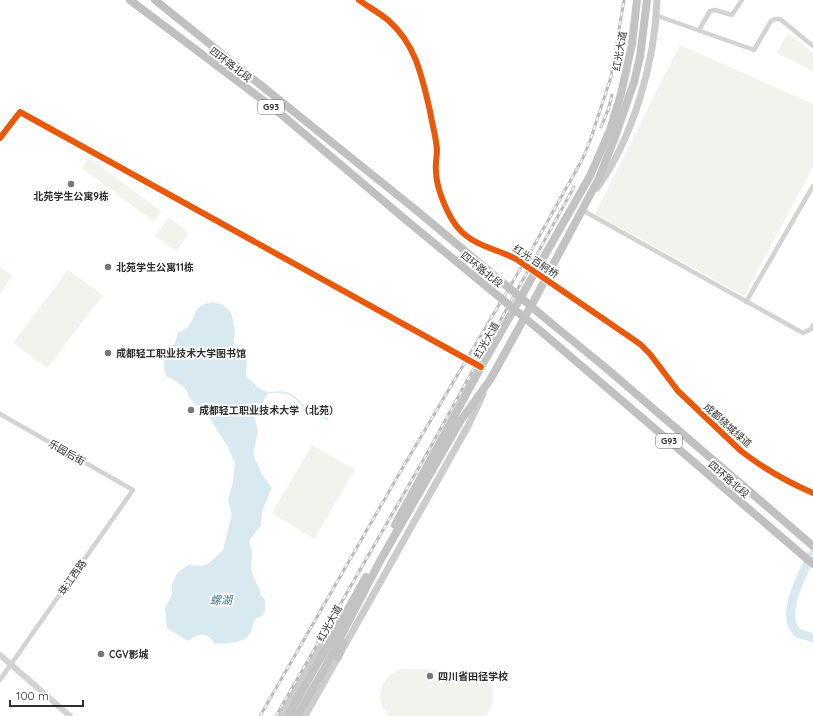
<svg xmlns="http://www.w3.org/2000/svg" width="813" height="716" font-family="Quicksand,'Noto Sans SC',sans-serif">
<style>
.green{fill:#f1f3ec}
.water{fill:#d9e9f0}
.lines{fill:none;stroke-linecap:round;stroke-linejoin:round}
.stream{stroke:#d9e9f0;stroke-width:1.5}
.river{stroke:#d9e9f0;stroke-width:9}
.minor{stroke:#d3d3d3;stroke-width:4.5}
.tertiary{stroke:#d3d3d3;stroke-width:6}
.secondary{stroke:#ccc;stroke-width:7}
.trunk{stroke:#c3c3c3;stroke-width:8}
.motorway{stroke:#c0c0c0;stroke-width:8}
.rail-casing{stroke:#bababa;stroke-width:3}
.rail{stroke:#fff;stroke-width:1.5;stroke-dasharray:4.5;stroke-linecap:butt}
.motorway-bridge{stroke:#c0c0c0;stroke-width:8}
.cycleway-casing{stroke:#fff;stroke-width:8}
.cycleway{stroke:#e8590c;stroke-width:6}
.poi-dot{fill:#777;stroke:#fff;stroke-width:1.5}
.labels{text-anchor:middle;stroke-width:4;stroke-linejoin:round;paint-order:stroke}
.shield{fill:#fff;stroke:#6d6d6d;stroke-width:1}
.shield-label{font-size:9px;font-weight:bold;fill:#2e2e2e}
.street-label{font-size:10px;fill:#2e2e2e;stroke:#fff}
.poi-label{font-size:10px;font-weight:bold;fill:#2e2e2e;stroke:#fff;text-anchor:start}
.water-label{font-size:11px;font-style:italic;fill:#40748b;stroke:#fff}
</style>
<rect width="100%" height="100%" fill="#fff"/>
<g class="green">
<path d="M788 33 813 53V71L777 53Z"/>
<path d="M680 45 813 104V167L744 296 595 214Z"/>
<path d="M89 158 161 211 154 222 82 168Z"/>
<path d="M169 217 189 233 176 251 155 236Z"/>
<path d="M0 267 12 276 1 293H0Z"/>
<path d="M68 270 103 295 47 368 13 343Z"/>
<path d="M312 445 355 470 314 539 272 513Z"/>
<path d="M400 669 473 671C495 679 499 697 486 716H389C377 704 378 687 389 676 393 672 397 671 400 669Z"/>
</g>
<path class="water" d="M213 302 223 305 231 312 235 331 234 341 235 347 238 353 247 361 246 377 252 381 257 387 269 393 265 398 254 416 258 431 253 454 262 475 272 488 262 511 261 525 249 541C250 545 252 550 252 553 252 560 250 566 252 572 254 581 260 587 261 596L265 599V611L262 616 255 619C253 623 253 628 251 632 245 644 227 643 215 644 207 632 199 632 188 641L167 628 165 608 172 594V585L177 573 188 565 200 566 208 564 223 550 232 514 228 500 233 482 235 464 228 447 210 419 190 398 185 388 173 379 167 377 164 369V363L167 349 175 343 178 332C181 331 185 330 187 328 198 316 191 305 213 302Z"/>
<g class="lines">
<path class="stream" d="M269 393C294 389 294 398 310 412 315 416 321 417 328 419"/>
<path class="river" d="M813 553C804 570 778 617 798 633 802 635 809 636 813 638"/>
<g class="minor">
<path d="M655 15 754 50 771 21 775 19H780L813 46"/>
<path d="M699 30 710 11 715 10 732 15 742 0"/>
<path d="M0 138 20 112 481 367"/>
<path d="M582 210 803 333 811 329 813 325"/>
<path d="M746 302 813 186"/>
<path d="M0 414 133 490 0 680"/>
</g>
<path class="tertiary" d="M0 655 70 716"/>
<g class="secondary">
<path d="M597 188C633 138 655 62 657 0"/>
<path d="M280 716 317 653 331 633"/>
<path d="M305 716 468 426 483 394"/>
</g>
<g class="trunk">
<path d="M395 525 481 367 590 176 610 130 621 94 632 44 637 0"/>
<path d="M338 657 343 643"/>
<path d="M288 716 366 577"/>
<path d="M297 716 323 671 380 561 461 420 490 380 537 295 599 178 615 137 634 82 640 57 647 0"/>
</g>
<g class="motorway">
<path d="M130 0 276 110 406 220"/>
<path d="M155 0 416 210"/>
<path d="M551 323 606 368 813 546"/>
<path d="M543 333 813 564"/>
</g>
<defs>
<g id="rail">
<path d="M601 127 608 110 612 95"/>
<path d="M260 716 406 462 532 249 582 160 590 141 611 77 624 0"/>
<path d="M276 716 425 457 574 187"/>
</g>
</defs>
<use href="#rail" class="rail-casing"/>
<use href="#rail" class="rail"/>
<g class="motorway-bridge">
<path d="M416 210 551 323"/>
<path d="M406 220 543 333"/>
</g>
<defs>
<g id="cycleway">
<path d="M359 0C368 7 380 13 389 21 416 45 422 77 430 111 432 124 436 136 437 150 437 157 435 164 436 171 436 188 448 217 459 229 474 246 497 249 516 259L640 344 650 354 678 391 741 451C763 468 787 482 813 493"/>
<path d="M0 138 20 112 481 367"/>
</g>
</defs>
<use href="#cycleway" class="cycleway-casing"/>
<use href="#cycleway" class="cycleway"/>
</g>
<g class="poi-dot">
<circle cx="71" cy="184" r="4"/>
<circle cx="108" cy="267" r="4"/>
<circle cx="108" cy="353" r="4"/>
<circle cx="191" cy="410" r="4"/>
<circle cx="101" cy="654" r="4"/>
<circle cx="430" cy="676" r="4"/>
</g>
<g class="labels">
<g class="shield">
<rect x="258" y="100" width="26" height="14" rx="3"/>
<rect x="656" y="434" width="26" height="14" rx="3"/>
</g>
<g class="shield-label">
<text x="271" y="110">G93</text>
<text x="669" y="444">G93</text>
</g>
<g class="street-label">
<text transform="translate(619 51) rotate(-80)" y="4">红光大道</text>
<text transform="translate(231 64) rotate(37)" y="4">四环路北段</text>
<text transform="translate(536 261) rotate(33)" y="4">红光·百舸桥</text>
<text transform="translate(482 269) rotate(39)" y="4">四环路北段</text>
<text transform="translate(486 340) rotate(-60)" y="4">红光大道</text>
<text transform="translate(728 425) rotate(42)" y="4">成都绕城绿道</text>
<text transform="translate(67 452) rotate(30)" y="4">乐园后街</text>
<text transform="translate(729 479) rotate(41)" y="4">四环路北段</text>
<text transform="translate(72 577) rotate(-55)" y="4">珠江西路</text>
<text transform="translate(329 623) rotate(-61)" y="4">红光大道</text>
</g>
<g class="poi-label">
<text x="71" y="200" text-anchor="middle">北苑学生公寓9栋</text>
<text x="116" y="271">北苑学生公寓11栋</text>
<text x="116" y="357">成都轻工职业技术大学图书馆</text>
<text x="199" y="414">成都轻工职业技术大学（北苑）</text>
<text x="109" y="658">CGV影城</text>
<text x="438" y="680">四川省田径学校</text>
</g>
<g class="water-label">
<text x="221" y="604">螺湖</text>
</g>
</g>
<path d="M10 700v6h73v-6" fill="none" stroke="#2e2e2e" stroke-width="2"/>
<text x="16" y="700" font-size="12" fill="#2e2e2e" stroke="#ffffff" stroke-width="3" paint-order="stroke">100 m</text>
</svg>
